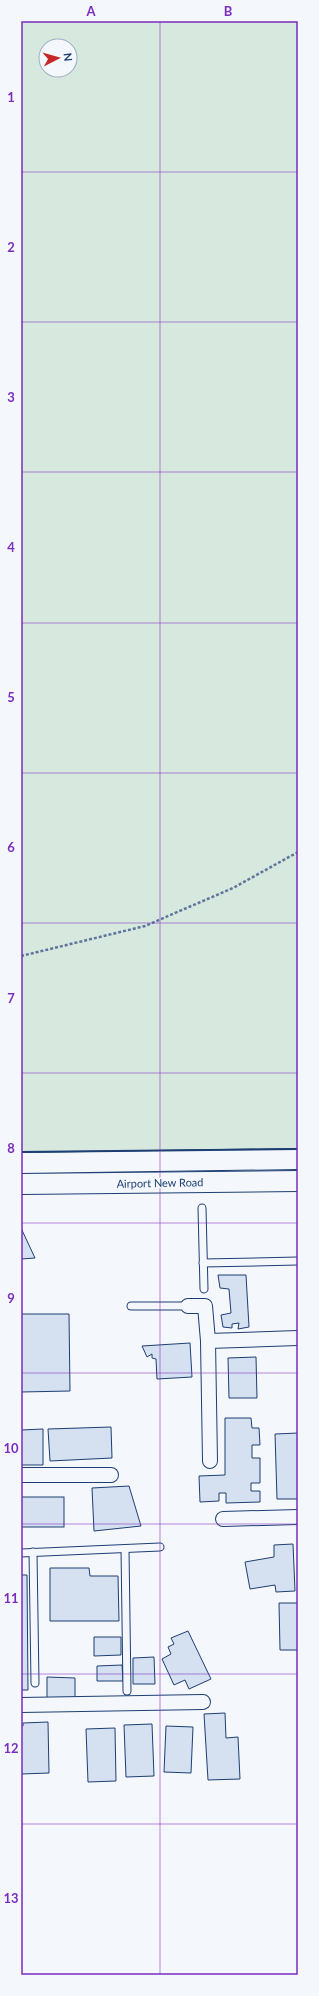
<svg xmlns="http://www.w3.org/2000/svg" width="319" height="1996" font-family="Lato,sans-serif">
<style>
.green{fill:#d7e8df;stroke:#687fa3;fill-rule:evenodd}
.building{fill:#d5e0f0;stroke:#1d3f73}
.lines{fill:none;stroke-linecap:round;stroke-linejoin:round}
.lane-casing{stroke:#1d3f73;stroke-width:9}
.street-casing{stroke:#1d3f73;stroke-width:16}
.secondary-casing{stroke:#1d3f73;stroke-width:22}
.path{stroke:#5e769c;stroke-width:2.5;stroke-dasharray:3 2;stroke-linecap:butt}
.lane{stroke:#f4f7fb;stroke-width:7}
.street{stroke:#f4f7fb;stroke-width:14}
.secondary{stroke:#f4f7fb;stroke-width:20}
.wall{stroke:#1d3f73;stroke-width:2}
.grid{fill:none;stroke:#7b2cbf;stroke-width:1;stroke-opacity:0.55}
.labels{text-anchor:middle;stroke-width:3;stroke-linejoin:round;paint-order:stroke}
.street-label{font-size:11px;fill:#1d3f73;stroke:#f4f7fb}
.neatline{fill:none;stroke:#7b2cbf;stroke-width:1.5}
.grid-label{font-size:13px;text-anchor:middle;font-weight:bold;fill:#7b2cbf}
</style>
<rect width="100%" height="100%" fill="#f4f7fb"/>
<path class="green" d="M21 21H298V1149L21 1152ZM46 46H70V70H46Z"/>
<g class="building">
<path d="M21 1228 35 1258 21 1259Z"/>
<path d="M218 1275H246L249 1327 238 1329 239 1323 232 1324V1328L223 1327 221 1315 231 1313 229 1289 220 1288Z"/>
<path d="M21 1314H69L70 1391 21 1392Z"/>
<path d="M190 1343 192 1377 157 1379 156 1359 152 1358V1354L147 1357 142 1346Z"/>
<path d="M256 1357 257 1398H229L228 1358Z"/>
<path d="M225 1418H251L252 1428H259L260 1445H252V1458H260V1483H251V1491H260V1502L226 1503V1493H219V1501L200 1502 199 1476 225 1475Z"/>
<path d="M111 1427 112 1458 50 1461 48 1429Z"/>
<path d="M43 1429V1465H21V1430Z"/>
<path d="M298 1433V1499H277L275 1434Z"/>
<path d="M129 1486 141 1526 94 1531 92 1488Z"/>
<rect x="21" y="1497" width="43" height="30"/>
<path d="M293 1544 295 1591 276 1592 275 1585 250 1589 245 1562 274 1557V1545Z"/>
<path d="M50 1568H89L90 1576H118L119 1621H50Z"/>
<path d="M21 1575H27L28 1690H21Z"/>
<path d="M279 1603H298V1650H280Z"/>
<path d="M188 1631 211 1679 189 1689 185 1680 174 1685 162 1659 171 1654 168 1647 174 1644 171 1638Z"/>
<path d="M94 1637H121V1655L94 1656Z"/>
<path d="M154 1657 155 1684H133V1658Z"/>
<path d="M122 1665 123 1681H97V1666Z"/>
<path d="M47 1677 75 1678V1701H47Z"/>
<path d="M225 1713 226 1738 238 1737 240 1779 208 1780 204 1714Z"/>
<path d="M48 1722 49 1773 21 1774V1726H23V1723Z"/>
<path d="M152 1724 154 1776 126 1777 124 1725Z"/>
<path d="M166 1726 193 1727 191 1773 164 1772Z"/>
<path d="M115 1728 116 1781 88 1782 86 1729Z"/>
</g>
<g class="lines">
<defs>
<g id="lane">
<path d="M202 1208 204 1289"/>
<path d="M203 1263 298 1261"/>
<path d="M131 1306H188"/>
<path d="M125 1549 127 1691"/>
<path d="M33 1552 35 1683"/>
<path d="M21 1553 160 1547"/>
</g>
<g id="street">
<path d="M188 1306H205L208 1341 210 1461"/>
<path d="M208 1341 298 1338"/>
<path d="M21 1475H111"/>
<path d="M223 1519 298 1517"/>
<path d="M21 1705 203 1702"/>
</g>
<g id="secondary">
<path d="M21 1163 298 1159"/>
<path d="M21 1184 298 1181"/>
</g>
</defs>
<use href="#lane" class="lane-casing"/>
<use href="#street" class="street-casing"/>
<use href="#secondary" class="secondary-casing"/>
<path class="path" d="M21 956 145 926 233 888 298 852"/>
<use href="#lane" class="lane"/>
<use href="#street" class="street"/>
<use href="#secondary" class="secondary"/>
<path class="wall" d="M21 1152 298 1149"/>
</g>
<path class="grid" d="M160 21V1975M21 172H298M21 322H298M21 472H298M21 623H298M21 773H298M21 923H298M21 1073H298M21 1223H298M21 1373H298M21 1524H298M21 1674H298M21 1824H298"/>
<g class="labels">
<g class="street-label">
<text transform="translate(160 1183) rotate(-1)" y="4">Airport New Road</text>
</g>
</g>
<rect width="319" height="1996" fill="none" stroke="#f4f7fb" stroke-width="44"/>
<g transform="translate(58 58) rotate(84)"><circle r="19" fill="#f4f7fb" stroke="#9eadc5"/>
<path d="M0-3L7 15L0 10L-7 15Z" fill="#c62828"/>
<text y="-6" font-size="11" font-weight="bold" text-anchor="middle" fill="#1d3f73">N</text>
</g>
<rect x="22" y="22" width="275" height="1952" class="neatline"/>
<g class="grid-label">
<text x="91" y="16">A</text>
<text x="228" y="16">B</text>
<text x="11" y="102">1</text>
<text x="11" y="252">2</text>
<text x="11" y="402">3</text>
<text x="11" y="552">4</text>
<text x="11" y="702">5</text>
<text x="11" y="852">6</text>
<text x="11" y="1003">7</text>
<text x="11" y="1153">8</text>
<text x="11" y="1303">9</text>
<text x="11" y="1453">10</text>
<text x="11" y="1603">11</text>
<text x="11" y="1753">12</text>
<text x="11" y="1903">13</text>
</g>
</svg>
